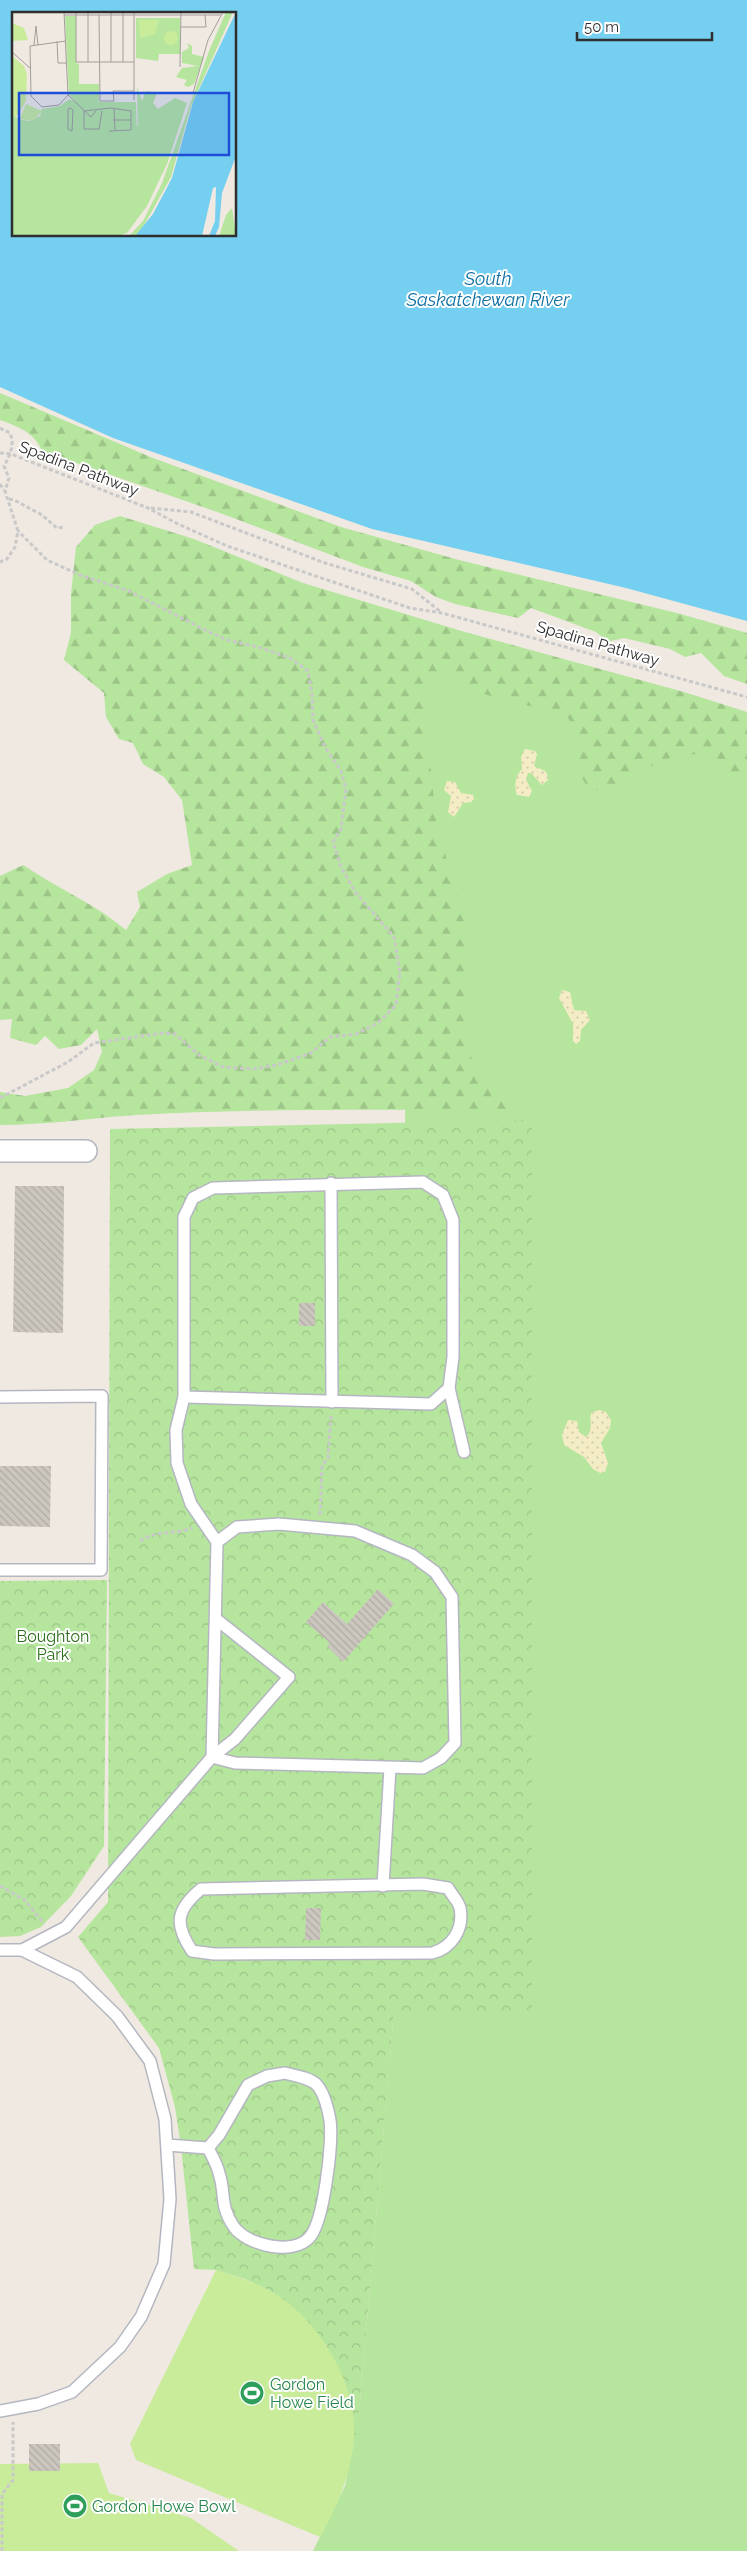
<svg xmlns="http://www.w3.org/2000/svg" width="747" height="2551" font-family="Raleway,sans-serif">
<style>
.grass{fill:#b6e59e}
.forest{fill:url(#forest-firs)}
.sand{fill:url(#sand-dots)}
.park{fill:url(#park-crowns)}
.pitch{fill:#c9ec9a}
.water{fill:#75cff0;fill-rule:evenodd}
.building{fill:url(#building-back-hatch)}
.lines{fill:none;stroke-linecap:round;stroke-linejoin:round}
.service-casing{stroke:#b4b7c1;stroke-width:14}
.minor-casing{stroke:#b4b7c1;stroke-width:24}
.path{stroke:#c9c9c9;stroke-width:3;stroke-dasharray:4 2.5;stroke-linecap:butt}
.service{stroke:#fff;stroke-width:11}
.minor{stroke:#fff;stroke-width:21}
.labels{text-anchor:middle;stroke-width:4;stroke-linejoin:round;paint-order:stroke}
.street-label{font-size:16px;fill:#2e2e2e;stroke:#fff}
.park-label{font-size:16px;fill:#2c6e1b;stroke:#fff}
.leisure-label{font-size:16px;fill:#27864d;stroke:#fff;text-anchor:start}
.water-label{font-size:18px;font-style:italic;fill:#0d6fa3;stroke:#fff}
.inset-road{fill:none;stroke:#a29e99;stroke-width:1}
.view{fill:#1d4ed8;fill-opacity:0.15;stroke:#1d4ed8;stroke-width:2.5}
.inset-edge{fill:none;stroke:#2e2e2e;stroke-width:2.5}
</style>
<defs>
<pattern id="forest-firs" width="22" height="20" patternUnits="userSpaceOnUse" patternTransform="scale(1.25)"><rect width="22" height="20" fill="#b6e59e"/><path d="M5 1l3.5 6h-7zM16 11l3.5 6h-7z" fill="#9dc588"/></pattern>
<pattern id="sand-dots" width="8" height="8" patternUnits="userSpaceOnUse" patternTransform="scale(1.25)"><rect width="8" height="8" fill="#f3ecc5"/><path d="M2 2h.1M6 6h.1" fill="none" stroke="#d1cbaa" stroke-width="1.8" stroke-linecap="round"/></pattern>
<pattern id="park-crowns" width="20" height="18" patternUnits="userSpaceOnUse" patternTransform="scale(1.25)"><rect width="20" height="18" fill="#b6e59e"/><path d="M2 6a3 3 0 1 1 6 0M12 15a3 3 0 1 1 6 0" fill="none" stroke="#9dc588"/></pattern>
<pattern id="building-back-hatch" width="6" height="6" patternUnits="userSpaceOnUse" patternTransform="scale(1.25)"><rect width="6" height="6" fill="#cbc7bf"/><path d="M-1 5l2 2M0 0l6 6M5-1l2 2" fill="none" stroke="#afaba4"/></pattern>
</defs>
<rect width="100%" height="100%" fill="#efe9e1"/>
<path class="grass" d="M407 640 747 737V2551H313L345 2486 360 2401 394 2011H532L405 1123Z"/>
<g class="forest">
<path d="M0 393 153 458 341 527 459 560 677 613 747 633V684L724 676 701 653 685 657 670 649 624 638 607 642 596 632 531 608 518 618 455 604 436 597 411 581 363 567 220 513 42 451C34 432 19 427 0 420Z"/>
<path d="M120 516 194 539 303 583 465 632 684 692 747 712V778L736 776 696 754 660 760 633 781 590 792 579 772 577 734 567 716 484 694 452 670 429 675 427 733 436 821 470 944 462 1012 471 1057 516 1110C390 1110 263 1108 136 1115 91 1118 46 1125 0 1125V1092L25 1096 68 1088 94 1070 102 1052 97 1029 81 1045 59 1049 45 1036 36 1045 10 1038 12 1019 0 1020V876L23 865C57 888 95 904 126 930L140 907 137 892 167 874 192 865 182 800 164 777 143 764 133 743 119 739 106 717 104 693 64 660 71 633V594L76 547 95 525Z"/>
</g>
<g class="sand">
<path d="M525 749 535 751 537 754 534 766C542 771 548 768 548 780L542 785 531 773H528L526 780 532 791 529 797 517 795C514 787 515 776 522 769L521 757Z"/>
<path d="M447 781 455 782 461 793 473 795 474 799 471 802 463 803 454 817 448 812 451 796 444 790Z"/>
<path d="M562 990 570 992 574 1010 586 1011 590 1020 581 1030 580 1041 576 1044 573 1041V1024L559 998Z"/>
<path d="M599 1410 606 1412 611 1420 610 1428 601 1443 608 1463 605 1472 600 1473 593 1469 584 1457 564 1445 562 1435 568 1420 577 1421 579 1432 586 1437C594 1430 589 1422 591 1413Z"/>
</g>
<g class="park">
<path d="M532 1120V2011L394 2012 360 2401 354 2447 352 2410 274 2293 245 2279 216 2270 194 2269 181 2147 175 2107 159 2048 78 1937 108 1902 110 1129Z"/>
<path d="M107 1580 104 1846 71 1896 41 1927 20 1936 0 1937V1581Z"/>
</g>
<g class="pitch">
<path d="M216 2270C236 2276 254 2282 272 2292 322 2321 362 2391 353 2449 348 2481 336 2509 320 2537L136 2460 130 2444Z"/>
<path d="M98 2463 109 2493 191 2518 239 2551H0V2464Z"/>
</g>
<path class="water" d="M0 0H747V621L626 588 372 529 113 438 0 387ZM14 14H235V235H14Z"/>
<g class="building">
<path d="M15 1186H64L63 1333 13 1332Z"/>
<rect x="299" y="1303" width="16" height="23"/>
<path d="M0 1466H51L50 1527 0 1526Z"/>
<path d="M378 1589 394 1604 343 1662 327 1646 330 1643 306 1622 323 1602 347 1624Z"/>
<path d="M306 1908H321L320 1940H305Z"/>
<rect x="29" y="2444" width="31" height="27"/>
</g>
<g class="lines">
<defs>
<g id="service">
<path d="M331 1183 332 1402"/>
<path d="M0 1397 102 1396 101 1570H0"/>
<path d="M184 1397 431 1404 449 1388"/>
<path d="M217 1542 237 1527 279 1524 355 1531 412 1555 435 1572 452 1597 455 1743 441 1758 423 1768 235 1763 212 1757 217 1542 191 1504 177 1463 176 1430 184 1397V1217L193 1198 213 1188 423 1182 443 1195 453 1220V1357L449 1388 464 1452"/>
<path d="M423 1884 448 1888C451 1894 459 1902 460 1908 464 1929 452 1948 432 1953L214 1954 192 1951C174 1924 176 1910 201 1889Z"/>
<path d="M383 1886 390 1768"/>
<path d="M0 1950H22L66 1927 212 1757 235 1739 289 1677 216 1619"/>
<path d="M285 2073C295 2076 309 2077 317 2085 324 2093 328 2109 330 2120 333 2142 324 2223 309 2238 292 2256 247 2245 234 2227 219 2205 226 2194 219 2173 217 2164 212 2156 208 2148L219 2135 248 2085 267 2076Z"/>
<path d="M167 2145 208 2148"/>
<path d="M0 2411 38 2404 72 2392 120 2347 141 2317 164 2264 170 2199 165 2119 150 2061 117 2016 77 1977 22 1950"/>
</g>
<path id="minor" d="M0 1151H86"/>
</defs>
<use href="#service" class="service-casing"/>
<use href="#minor" class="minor-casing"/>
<g class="path">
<path d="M0 428 10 433C15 445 10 455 4 466L9 478 5 491 18 531 15 547 7 559 0 562"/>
<path d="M0 453 11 454 148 508 178 524 227 546 410 608 442 613 747 697"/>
<path d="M0 484 4 490"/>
<path d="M9 499 14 500 42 515 57 528 64 527"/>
<path d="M151 508 191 512 325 563 412 589 441 612"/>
<path d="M0 1098 68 1062 94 1043 163 1033 175 1034 199 1055 223 1067 253 1069 277 1065 311 1053 330 1037 356 1034 378 1023 396 1005 400 972 394 937 356 893 341 867 333 842 341 829 346 789 341 771 325 747 313 720 312 694 308 671 290 658 258 647 227 640 203 629 129 591 80 575 47 560 18 531"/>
<path d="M320 1515 322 1466 328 1458 331 1416"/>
<path d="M140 1541C154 1530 175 1535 192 1528"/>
<path d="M0 1886 25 1900 44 1924"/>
<path d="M2 2551V2494L13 2480V2422"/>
</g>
<use href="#service" class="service"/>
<use href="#minor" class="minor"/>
</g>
<defs>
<symbol id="stadium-disc" viewBox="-11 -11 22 22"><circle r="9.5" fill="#2e9e5b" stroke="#fff"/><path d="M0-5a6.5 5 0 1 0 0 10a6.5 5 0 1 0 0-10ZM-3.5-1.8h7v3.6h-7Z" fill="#fff"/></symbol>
</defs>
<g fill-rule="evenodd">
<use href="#stadium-disc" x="238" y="2379" width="28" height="28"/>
<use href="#stadium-disc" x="61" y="2492" width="28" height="28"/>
</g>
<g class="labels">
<g class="street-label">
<text transform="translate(79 468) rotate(21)" y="6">Spadina Pathway</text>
<text transform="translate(598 643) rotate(16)" y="6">Spadina Pathway</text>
</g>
<g class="park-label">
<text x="53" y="1642">Boughton<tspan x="53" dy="18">Park</tspan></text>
</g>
<g class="leisure-label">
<text x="270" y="2390">Gordon<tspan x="270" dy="18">Howe Field</tspan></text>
<text x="92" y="2512">Gordon Howe Bowl</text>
</g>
<g class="water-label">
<text x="488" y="285">South<tspan x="488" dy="21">Saskatchewan River</tspan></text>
</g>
</g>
<g transform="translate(12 12)">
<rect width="224" height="224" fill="#efe9e1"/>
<path d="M0 103 10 108 51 114 52 125 124 114 164 115 156 144 135 192 109 224H0ZM220 196 224 224H207L214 203Z" fill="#b6e59e"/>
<path d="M214 0H221L179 94 159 165 126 224H117L131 209 150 171 197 39ZM175 31 180 34V42L192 45 182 72 176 75 172 73 175 68 164 65 170 56 186 54 170 51V40L177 36ZM125 75 130 89 134 79 145 81 141 91 146 97 163 86 175 91 155 152 135 194 115 221 104 224 107 216 117 212 130 197 131 182 152 151 155 138 152 130 158 128 162 118 134 119 126 124Z" fill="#b6e59e"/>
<path d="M53 4H64V51L67 52V72H87V90H124L125 125H51V114L15 110 28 104 30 97 48 94 57 87 64 90 57 83ZM124 6H168V42H147L146 49 124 46Z" fill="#b6e59e"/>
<path d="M127 8H147L143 22 128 26ZM0 11 12 16 16 28 0 29ZM152 26a7 7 0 1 1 14 0a7 7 0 1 1-14 0ZM0 44 12 54 15 62 14 89 4 105 0 103ZM14 92 30 99 21 109 8 107Z" fill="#c9ec9a"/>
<path d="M224 0V144L210 181 207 215 203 224H197L203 209 204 175 201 176 190 224H123L141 202 160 166 181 90Z" fill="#75cff0"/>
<path class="inset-road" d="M52 0 56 83 47 93 30 95 19 84 18 34 54 29M64 0V50H122M111 0V50M122 0V88M52 3H209M87 3 88 89H102L101 79H122M169 15H194L193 3M45 29 46 51H55M22 33 24 14 26 33M0 40 18 56M76 50V0M99 50V0M168 55 169 0M181 81 196 28 211 0M56 83 79 105 84 99M59 96 61 98 60 119 56 117V97ZM102 96 103 118M90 99 87 117H72V99L99 96 119 99V118L97 119M101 108H119"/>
<path class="view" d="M7 81H217V143H7Z"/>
<rect width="224" height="224" class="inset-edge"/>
</g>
<path d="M577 32v8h135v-8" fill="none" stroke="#2e2e2e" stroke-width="2.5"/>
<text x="584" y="32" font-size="15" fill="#2e2e2e" stroke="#ffffff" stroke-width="4" paint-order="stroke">50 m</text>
</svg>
